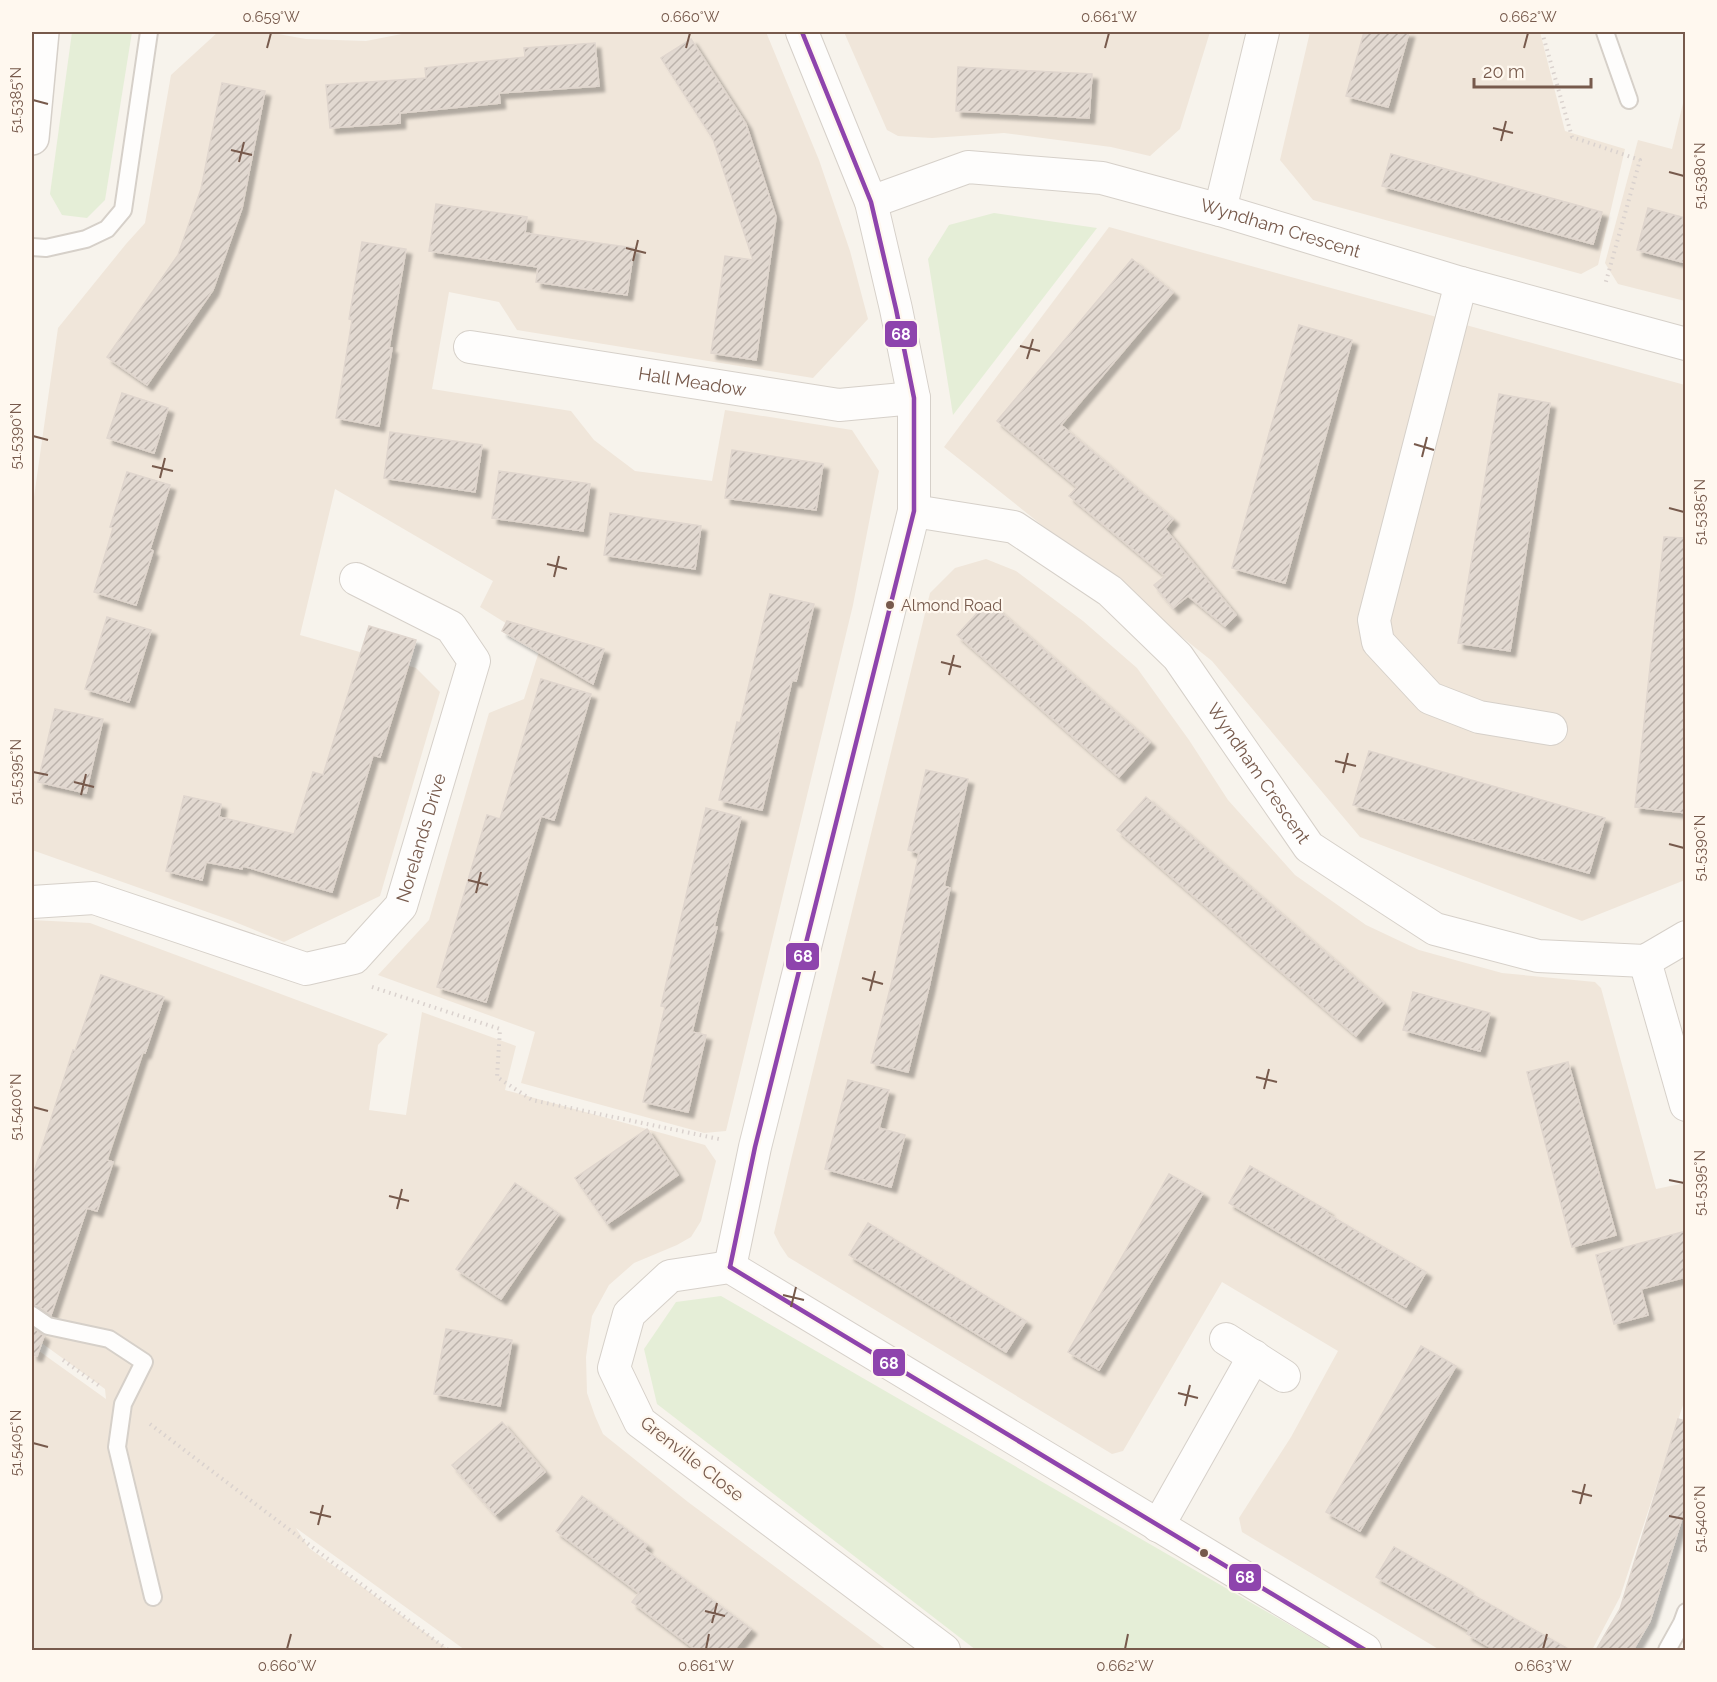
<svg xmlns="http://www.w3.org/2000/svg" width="1717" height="1682" font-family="Raleway,sans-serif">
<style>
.residential{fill:#f0e6da}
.green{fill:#e5eed7}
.building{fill:url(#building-hatch);stroke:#e0d6ce;stroke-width:1.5;filter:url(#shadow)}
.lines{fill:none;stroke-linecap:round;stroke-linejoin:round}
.service-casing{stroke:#d6d0c9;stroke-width:20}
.minor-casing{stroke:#d6d0c9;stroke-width:34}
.tertiary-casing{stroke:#d6d0c9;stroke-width:36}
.path{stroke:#dad2ce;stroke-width:4;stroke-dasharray:1.5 4.5;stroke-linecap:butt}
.service{stroke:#fefdfc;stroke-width:16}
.minor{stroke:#fefdfc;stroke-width:32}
.tertiary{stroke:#fefdfc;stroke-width:33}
.bus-1-casing{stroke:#fff8ef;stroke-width:9}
.bus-1{stroke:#8e44ad;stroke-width:4.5}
.ticks{fill:none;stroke:#775a4c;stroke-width:2}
.bus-dot{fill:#775a4c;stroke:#fff8ef;stroke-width:2}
.labels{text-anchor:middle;stroke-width:4.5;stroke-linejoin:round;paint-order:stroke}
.bus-label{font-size:16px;fill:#775a4c;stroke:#fff8ef;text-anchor:start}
.street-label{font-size:18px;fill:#775a4c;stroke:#fff8ef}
.line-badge{stroke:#fff8ef;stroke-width:2}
.badge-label{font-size:16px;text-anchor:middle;font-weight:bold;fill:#fff}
.neatline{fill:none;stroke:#775a4c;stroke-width:2}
.ticks-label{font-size:15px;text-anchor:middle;fill:#775a4c}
</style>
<defs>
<pattern id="building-hatch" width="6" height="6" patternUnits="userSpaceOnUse" patternTransform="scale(1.5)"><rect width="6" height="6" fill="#e2d9d1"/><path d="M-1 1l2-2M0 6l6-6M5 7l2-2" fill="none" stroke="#bcb3ac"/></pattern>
<filter id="shadow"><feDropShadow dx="5.5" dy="5.5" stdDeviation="1.5" flood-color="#0004"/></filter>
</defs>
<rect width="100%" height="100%" fill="#f7f3ec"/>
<g class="residential">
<path d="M218 32H267L306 39 366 41 412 32H766L819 160 850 251 868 319 813 378 517 330 499 302 449 292 432 389 571 411 594 440 635 471 712 481 725 410 852 430 879 471 853 605 726 1131 704 1133 521 1083 535 1032 378 975 429 920 489 713 524 699 541 645 480 607 493 581 335 489 300 635 416 668 440 692 380 896 284 942 230 920 32 850V511L58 328 126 244 145 223 171 75Z"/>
<path d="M844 32H1210L1180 129 1150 156 1111 147 1004 133 932 138 898 136 887 130Z"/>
<path d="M1310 32H1540L1565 131 1625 149 1598 265 1581 274 1313 200 1280 160Z"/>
<path d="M1685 95V301L1618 284 1605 263 1638 140 1672 149Z"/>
<path d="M1109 227 1685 385V880L1582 921 1360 837 1212 661 944 447Z"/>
<path d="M986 559 1016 571 1083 621 1137 668 1189 740 1228 800 1295 875 1366 925 1419 950 1502 973 1595 982 1601 988 1656 1189 1685 1183V1399L1620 1597 1592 1650H1440L1242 1532 1239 1518 1291 1437 1338 1351 1222 1282 1123 1451 1112 1454 788 1257 780 1245 774 1233 791 1160 930 593 955 568Z"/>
<path d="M32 920 90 923 388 1034 378 1045 369 1110 406 1115 422 1012 516 1046 505 1090 705 1145 716 1161 701 1221 691 1237 677 1245 634 1263 609 1285 592 1316 586 1357 587 1393 595 1416 603 1434 688 1502 887 1650H465L296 1528 309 1548 449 1650H32V1346L106 1399 105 1389 32 1336Z"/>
</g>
<g class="green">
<path d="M72 32H132L105 200 87 218 62 215 50 194Z"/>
<path d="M994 213 1097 228 953 415 928 259 949 225Z"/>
<path d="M721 1296 1333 1650H976L657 1404 644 1349 676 1302Z"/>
</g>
<g class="building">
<path d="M1364 32H1409L1388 107 1346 96Z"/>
<path d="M691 39 746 124 776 217 756 360 711 353 725 256 753 260 713 139 661 58Z"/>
<path d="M595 43 599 86 499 93 500 103 400 113V123L330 128 326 85 426 78 425 68 525 57 524 48Z"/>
<path d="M958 67 1092 74 1089 118 956 111Z"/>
<path d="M222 83 265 91 242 208 213 290 147 385 107 357 178 255 201 189Z"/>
<path d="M1391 154 1602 212 1593 244 1382 186Z"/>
<path d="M436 204 527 217 525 233 634 248 627 295 536 282 538 267 429 251Z"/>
<path d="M1648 208 1686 218V263L1637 250Z"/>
<path d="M362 242 406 249 389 348H392L379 426 336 418 352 320 349 319Z"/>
<path d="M1132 259 1173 292 1061 425 1173 519 1165 529 1236 615 1225 626 1188 596 1173 608 1154 585 1165 576 1069 496 1077 487 997 421Z"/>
<path d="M1299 325 1352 340 1285 583 1232 568Z"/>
<path d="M122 393 168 408 154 453 107 438Z"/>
<path d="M1499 394 1550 403 1510 651 1458 643Z"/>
<path d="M390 432 482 445 475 492 384 478Z"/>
<path d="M732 450 823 464 816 510 725 498Z"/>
<path d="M499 471 590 484 583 531 492 518Z"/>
<path d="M127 472 170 485 150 549 153 551 136 605 94 592 113 528 110 527Z"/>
<path d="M610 513 701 526 695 569 604 555Z"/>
<path d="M1664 537 1686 538V813L1635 807Z"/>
<path d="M770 594 814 604 796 681 792 680 762 810 719 800 737 722 740 723Z"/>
<path d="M988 601 1150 742 1119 777 957 635Z"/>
<path d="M107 617 151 630 129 702 85 689Z"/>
<path d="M507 621 604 649 593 684 502 631Z"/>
<path d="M369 626 416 640 380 757 373 755 332 892 243 866 242 869 206 862 202 880 166 871 184 796 221 804 219 817 294 834 313 772 323 775Z"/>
<path d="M541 679 591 694 554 820 541 816 486 1002 437 987 487 815 500 819Z"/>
<path d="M55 709 103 719 86 793 38 782Z"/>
<path d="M1369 751 1605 818 1589 873 1353 805Z"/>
<path d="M926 770 968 779 944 886 950 888 929 987 908 1072 871 1063 891 985 919 853 908 850Z"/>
<path d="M1146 797 1384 1003 1356 1036 1117 830Z"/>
<path d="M706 808 741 817 714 927H717L692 1032 706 1035 688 1112 643 1102 665 1007 661 1006Z"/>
<path d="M101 975 164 997 145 1053 143 1052 107 1160 113 1162 97 1211 87 1208 51 1315 38 1306 32 1305V1178L73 1050 75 1051Z"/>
<path d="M1413 992 1490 1013 1480 1051 1403 1030Z"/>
<path d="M1568 1062 1616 1235 1572 1247 1527 1072Z"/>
<path d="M848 1080 889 1090 879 1128 905 1135 891 1187 825 1169Z"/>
<path d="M647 1129 678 1175 607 1224 575 1178Z"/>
<path d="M1250 1166 1328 1211 1326 1213 1426 1272 1406 1307 1229 1203Z"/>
<path d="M1169 1174 1203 1193 1099 1370 1068 1352Z"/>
<path d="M515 1183 559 1214 501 1299 456 1269Z"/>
<path d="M868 1223 1026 1321 1006 1352 849 1255Z"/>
<path d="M1686 1231V1277L1641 1289 1648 1315 1614 1324 1596 1255Z"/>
<path d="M32 1327 44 1336 37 1356 32 1355Z"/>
<path d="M446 1329 512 1340 500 1406 434 1394Z"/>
<path d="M1421 1346 1456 1366 1360 1531 1326 1512Z"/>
<path d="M1678 1419 1686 1421V1505L1650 1621 1633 1650H1596L1620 1609Z"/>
<path d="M502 1422 545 1472 495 1515 452 1465Z"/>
<path d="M582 1496 647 1545 644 1549 751 1629 734 1650H696L632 1602 639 1593 556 1531Z"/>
<path d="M1394 1547 1467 1589 1466 1591 1570 1650H1495L1467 1634 1469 1630 1376 1577Z"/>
</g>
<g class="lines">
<defs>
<g id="service">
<path d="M1605 32 1629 100"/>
<path d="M32 247 46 248 86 239 107 229 123 210 149 32"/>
<path d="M32 1315 48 1326 109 1339 144 1362 123 1404 117 1447 153 1597"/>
<path d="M1667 1650 1682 1623 1686 1612"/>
</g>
<g id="minor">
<path id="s1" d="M871 202 968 167 1102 178 1220 210 1461 283 1686 344"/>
<path d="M1220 210 1263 32"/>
<path d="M1461 283 1374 620 1378 642 1430 698 1479 717 1551 729"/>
<path id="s2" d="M470 347 839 405 914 398"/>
<path id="s3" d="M914 511 1014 527 1110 591 1178 657 1309 847 1435 929 1538 956 1645 961 1686 937"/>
<path id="s4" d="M32 902 94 898 306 969 354 958 401 906 474 661 451 627 356 579"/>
<path d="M1645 961 1686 1105"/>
<path d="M730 1267 755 1147 914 511V398L896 309 871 202 802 32"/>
<path d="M1226 1339 1284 1376"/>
<path d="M1158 1526 1254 1356"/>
<path d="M944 1650 640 1422 614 1368 629 1314 670 1276 730 1267 1365 1650"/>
</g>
<path id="tertiary" d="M32 138 42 32"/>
</defs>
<use href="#service" class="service-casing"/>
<use href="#minor" class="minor-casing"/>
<use href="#tertiary" class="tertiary-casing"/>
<g class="path">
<path d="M1542 32 1572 137 1640 160 1605 285"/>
<path d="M372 987 500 1029 497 1077 532 1100 719 1139"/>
<path d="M63 1360 101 1387"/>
<path d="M150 1424 448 1650"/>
</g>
<use href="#service" class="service"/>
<use href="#minor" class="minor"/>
<use href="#tertiary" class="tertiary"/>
<defs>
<g id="bus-1">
<path d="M730 1267 755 1147 914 511V398L896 309 871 202 802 32"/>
<path d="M730 1267 1365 1650"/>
</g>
</defs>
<use href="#bus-1" class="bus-1-casing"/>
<use href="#bus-1" class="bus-1"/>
</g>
<path class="ticks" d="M267 48 271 33M686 48 690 33M1105 48 1109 33M1524 48 1528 33M33 100 48 104M1493 128 1513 133M1501 141 1506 121M231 150 252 155M239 162 244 142M1669 172 1684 176M626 248 646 253M633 261 638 240M1020 346 1040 351M1027 359 1033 339M33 436 48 440M1414 444 1434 450M1422 457 1427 437M152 466 173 471M160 478 165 458M1669 508 1684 512M547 564 567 569M554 577 559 556M941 662 961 667M949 675 954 655M1335 761 1356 766M33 772 48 775M1343 773 1348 753M74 782 94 787M81 795 86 774M1669 844 1684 848M468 880 488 885M476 893 481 872M862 978 883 984M870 991 875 971M1256 1077 1277 1082M1264 1089 1269 1069M33 1107 48 1111M1669 1180 1684 1183M389 1196 409 1201M397 1209 402 1189M783 1295 804 1300M791 1307 796 1287M1178 1393 1198 1398M1185 1406 1190 1385M33 1443 48 1447M1572 1491 1592 1496M1580 1504 1585 1484M310 1512 331 1517M1669 1516 1684 1519M318 1525 323 1505M705 1611 725 1616M712 1623 717 1603M287 1649 291 1634M706 1649 709 1634M1125 1649 1128 1634M1543 1649 1547 1634"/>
<g class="bus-dot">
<circle cx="890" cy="605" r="5"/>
<circle cx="1204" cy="1553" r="5"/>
</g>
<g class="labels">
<g class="bus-label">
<text x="901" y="611">Almond Road</text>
</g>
<g class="street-label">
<text dy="6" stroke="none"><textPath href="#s1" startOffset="423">Wyndham Crescent</textPath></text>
<text dy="6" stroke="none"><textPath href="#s2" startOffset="225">Hall Meadow</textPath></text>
<text dy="6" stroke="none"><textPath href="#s3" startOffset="453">Wyndham Crescent</textPath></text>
<text dy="6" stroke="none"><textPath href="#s4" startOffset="476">Norelands Drive</textPath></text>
<text transform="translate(692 1459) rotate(38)" y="6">Grenville Close</text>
</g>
</g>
<g class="line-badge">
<rect x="884" y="320" width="34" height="28" rx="6" fill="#8e44ad"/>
<rect x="785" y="942" width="35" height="29" rx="6" fill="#8e44ad"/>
<rect x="872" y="1348" width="34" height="29" rx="6" fill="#8e44ad"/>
<rect x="1228" y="1563" width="34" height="29" rx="6" fill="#8e44ad"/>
</g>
<g class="badge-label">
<text x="901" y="340">68</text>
<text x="803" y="962">68</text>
<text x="889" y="1369">68</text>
<text x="1245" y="1583">68</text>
</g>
<rect width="1717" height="1682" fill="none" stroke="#fff8ef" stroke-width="66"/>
<path d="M1474 78v9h117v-9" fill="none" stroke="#775a4c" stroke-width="3"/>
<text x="1483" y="78" font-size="18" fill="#775a4c" stroke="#fff8ef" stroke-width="4.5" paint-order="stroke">20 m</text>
<rect x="33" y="33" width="1651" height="1616" class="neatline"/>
<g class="ticks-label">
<text x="271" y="22">0.659°W</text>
<text x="690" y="22">0.660°W</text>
<text x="1109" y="22">0.661°W</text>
<text x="1528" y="22">0.662°W</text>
<text transform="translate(16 100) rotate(-90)" y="5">51.5385°N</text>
<text transform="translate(1700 176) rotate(-90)" y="5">51.5380°N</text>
<text transform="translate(16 436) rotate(-90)" y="5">51.5390°N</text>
<text transform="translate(1700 512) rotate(-90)" y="5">51.5385°N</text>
<text transform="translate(16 772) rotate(-90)" y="5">51.5395°N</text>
<text transform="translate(1700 848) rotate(-90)" y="5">51.5390°N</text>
<text transform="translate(16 1107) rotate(-90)" y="5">51.5400°N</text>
<text transform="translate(1700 1183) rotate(-90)" y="5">51.5395°N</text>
<text transform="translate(16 1443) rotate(-90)" y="5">51.5405°N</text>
<text transform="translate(1700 1519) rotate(-90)" y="5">51.5400°N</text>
<text x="287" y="1671">0.660°W</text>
<text x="706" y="1671">0.661°W</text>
<text x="1125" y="1671">0.662°W</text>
<text x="1543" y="1671">0.663°W</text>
</g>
</svg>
